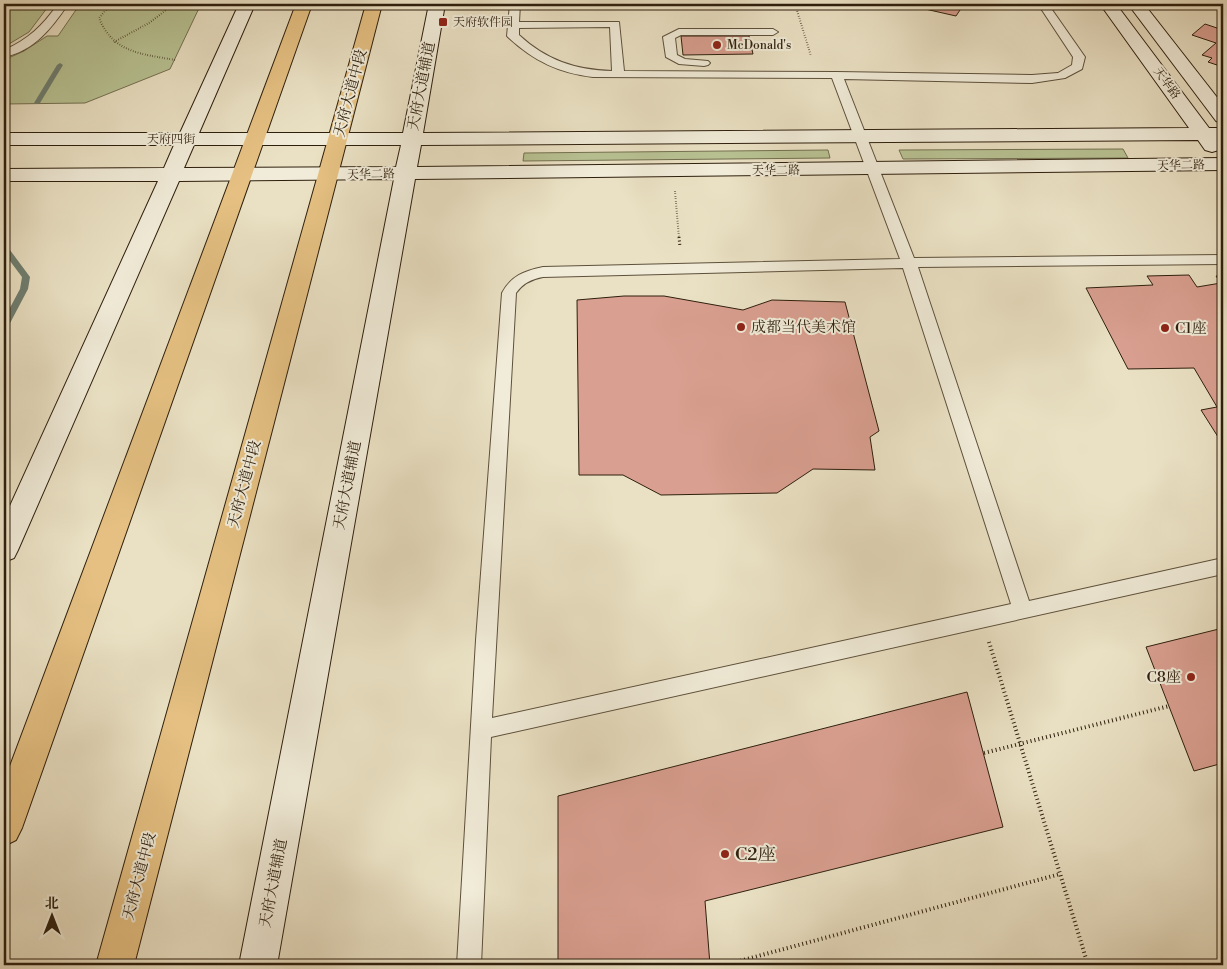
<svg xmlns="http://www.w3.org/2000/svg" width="1227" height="969" font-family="'Libre Bodoni','Noto Serif SC',serif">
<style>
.green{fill:#b8c293;stroke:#737050}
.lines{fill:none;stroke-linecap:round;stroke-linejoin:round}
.stream{fill:#6e7e71;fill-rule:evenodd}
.building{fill:#d99f90;stroke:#2e1f0d}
.lane-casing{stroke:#5d503b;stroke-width:2}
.secondary-casing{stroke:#2e1f0d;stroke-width:2}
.primary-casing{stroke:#2e1f0d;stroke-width:2}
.path-far2{stroke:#2e1f0d;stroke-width:2;stroke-dasharray:0.5 2;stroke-linecap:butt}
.path-far1{stroke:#2e1f0d;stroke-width:3;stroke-dasharray:1 2.5;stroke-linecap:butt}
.path{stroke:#2e1f0d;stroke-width:4;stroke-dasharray:1 3;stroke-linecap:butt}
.lane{fill:#f1ecd9;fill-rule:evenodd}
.secondary{fill:#f1ecd9;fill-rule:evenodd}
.primary{fill:#e5c082;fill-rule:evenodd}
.path-bridge{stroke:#2e1f0d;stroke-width:4;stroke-dasharray:1 3;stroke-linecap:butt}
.poi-dot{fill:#8f2418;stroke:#f1ecd9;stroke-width:2}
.labels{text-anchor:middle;stroke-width:4;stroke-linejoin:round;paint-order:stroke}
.far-poi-label{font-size:12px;fill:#2e1f0d;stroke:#f1ecd9;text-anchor:start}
.far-street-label{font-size:12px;fill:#2e1f0d;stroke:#f1ecd9}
.street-label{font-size:15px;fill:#2e1f0d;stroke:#f1ecd9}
.poi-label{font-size:15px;fill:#2e1f0d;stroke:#f1ecd9;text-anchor:start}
.near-poi-label{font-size:18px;fill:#2e1f0d;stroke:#f1ecd9;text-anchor:start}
</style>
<rect width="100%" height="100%" fill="#eae1c4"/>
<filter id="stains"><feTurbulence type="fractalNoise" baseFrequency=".004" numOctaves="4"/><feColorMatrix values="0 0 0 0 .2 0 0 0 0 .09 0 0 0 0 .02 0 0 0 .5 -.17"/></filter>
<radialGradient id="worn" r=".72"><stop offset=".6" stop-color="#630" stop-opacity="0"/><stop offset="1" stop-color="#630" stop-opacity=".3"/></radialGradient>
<g class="green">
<path d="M4 4H50L29 32 4 47Z"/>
<path d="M80 4H201L170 69 85 103 4 104V60L24 51 47 36H58Z"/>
<path d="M1123 149 1128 158 903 159 899 150Z"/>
<path d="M828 150 830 158 523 161 524 153Z"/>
</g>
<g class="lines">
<g class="stream">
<path d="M60 63 63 65 40 103 35 104 34 103 57 65Z"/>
<path d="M4 246H7L30 277 28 289 8 327 4 330V319L20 289 22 277 4 253Z"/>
</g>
</g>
<g class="building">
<path d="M903 4H964L956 16Z"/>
<path d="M1205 24 1223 30V67L1208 62 1212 58 1202 55 1216 43 1192 35Z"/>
<path d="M681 36H749L753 54 683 55Z"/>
<path d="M1189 275 1197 287 1221 283 1216 276H1223V439L1220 440 1201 410 1217 407 1194 368 1128 369 1086 288 1153 285 1147 276Z"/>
<path d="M624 296H664L743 310 772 300 845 302 879 431 870 437 875 470 813 469 777 493 661 495 623 475H579L577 300Z"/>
<path d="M1223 628V763L1194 771 1146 647Z"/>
<path d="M967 692 1003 827 705 901 710 965H558V796Z"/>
</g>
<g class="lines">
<defs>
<g id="lane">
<path d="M58 4H68C52 28 34 51 4 57V50C28 40 43 25 58 4Z"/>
<path d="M510 4H520L519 22H619L624 71 837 72 1032 75 1058 73 1072 65 1073 57 1038 4H1048L1085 57 1082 69 1065 78 1032 83 844 79 914 258 1223 255V264L918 267 1029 601 1223 558V574L491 737 481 965H457L476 640 502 293C511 276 524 271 543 267L900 259 832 78 593 77C559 73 534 61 509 38L507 36ZM610 27 612 71C575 70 546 60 519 35V28ZM903 268 1011 604 492 718 516 293C523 283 532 279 543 277Z"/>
<path d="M679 29H773L778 32 773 35H681L675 38 677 55 685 59 708 61 710 63 708 65 704 66 679 64 666 57 663 37Z"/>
</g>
<g id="secondary">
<path d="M239 4H255L199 133H403L429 4H445L423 133 1189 128 1100 4H1116L1209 128H1223V140H1218L1222 146 1219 150 1212 152 1205 150 1198 140 421 145 417 167 1223 158V170L415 179 277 965H239L394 179 179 181 18 550 14 558 4 562V519L158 181H4V169L164 168 174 145H4V133H180ZM194 145H401L396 167 184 168Z"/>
<path d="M1128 4H1144L1223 105V123L1216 121Z"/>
</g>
<g id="primary">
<path d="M296 4H312L22 828 16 840 4 846V782Z"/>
<path d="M366 4H382L134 965H96Z"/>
</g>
</defs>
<use href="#lane" class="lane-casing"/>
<use href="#secondary" class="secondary-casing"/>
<use href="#primary" class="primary-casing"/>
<g class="path-far2">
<path d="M111 4 99 18C113 53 142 54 175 60"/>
<path d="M795 4 811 56"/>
<path d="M114 42 149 23 174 4"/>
<path d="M675 191 679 238"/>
</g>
<path class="path-far1" d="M679 237 680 247"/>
<g class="path">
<path d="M989 642 1088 965"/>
<path d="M725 965 1060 874"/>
</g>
<use href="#lane" class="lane"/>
<use href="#secondary" class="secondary"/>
<use href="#primary" class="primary"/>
<path class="path-bridge" d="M984 753 1169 706"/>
</g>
<g class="poi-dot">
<rect x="438" y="17" width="10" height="10" rx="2.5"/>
<circle cx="717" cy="45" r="5"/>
<circle cx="741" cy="327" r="5"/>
<circle cx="1165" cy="328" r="5"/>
<circle cx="1191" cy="677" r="5"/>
<circle cx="725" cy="854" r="5"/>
</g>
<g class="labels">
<g class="far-poi-label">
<text x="453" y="26">天府软件园</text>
<text x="727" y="49">McDonald's</text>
</g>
<g class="far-street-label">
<text transform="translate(1167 83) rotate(54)" y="4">天华路</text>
<text x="171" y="143">天府四街</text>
<text transform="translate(1181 165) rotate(-1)" y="4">天华二路</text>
<text x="776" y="174">天华二路</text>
<text transform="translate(371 174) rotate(-1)" y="4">天华二路</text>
</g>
<g class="street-label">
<text transform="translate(421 86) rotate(-79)" y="5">天府大道辅道</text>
<text transform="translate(350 93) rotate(-75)" y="5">天府大道中段</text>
<text transform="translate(244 484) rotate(-75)" y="5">天府大道中段</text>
<text transform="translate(347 485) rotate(-79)" y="5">天府大道辅道</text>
<text transform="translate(139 876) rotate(-75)" y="5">天府大道中段</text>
<text transform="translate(273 883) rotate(-79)" y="5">天府大道辅道</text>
</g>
<g class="poi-label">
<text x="751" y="332">成都当代美术馆</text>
<text x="1175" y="333">C1座</text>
<text x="1181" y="682" text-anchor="end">C8座</text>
</g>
<g class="near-poi-label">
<text x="735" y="860">C2座</text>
</g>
</g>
<rect width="1227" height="969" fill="none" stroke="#eae1c4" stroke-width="20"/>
<rect x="5" y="5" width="1217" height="959" fill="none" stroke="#2e1f0d" stroke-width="2.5"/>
<rect x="10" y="10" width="1207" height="949" fill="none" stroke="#2e1f0d"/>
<g transform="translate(52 916)" stroke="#f1ecd9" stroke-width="4" paint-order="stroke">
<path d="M0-4L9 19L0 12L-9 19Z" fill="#2e1f0d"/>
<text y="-8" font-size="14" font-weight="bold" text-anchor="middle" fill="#2e1f0d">北</text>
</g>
<rect width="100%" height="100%" filter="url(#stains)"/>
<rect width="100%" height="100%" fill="url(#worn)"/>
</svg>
